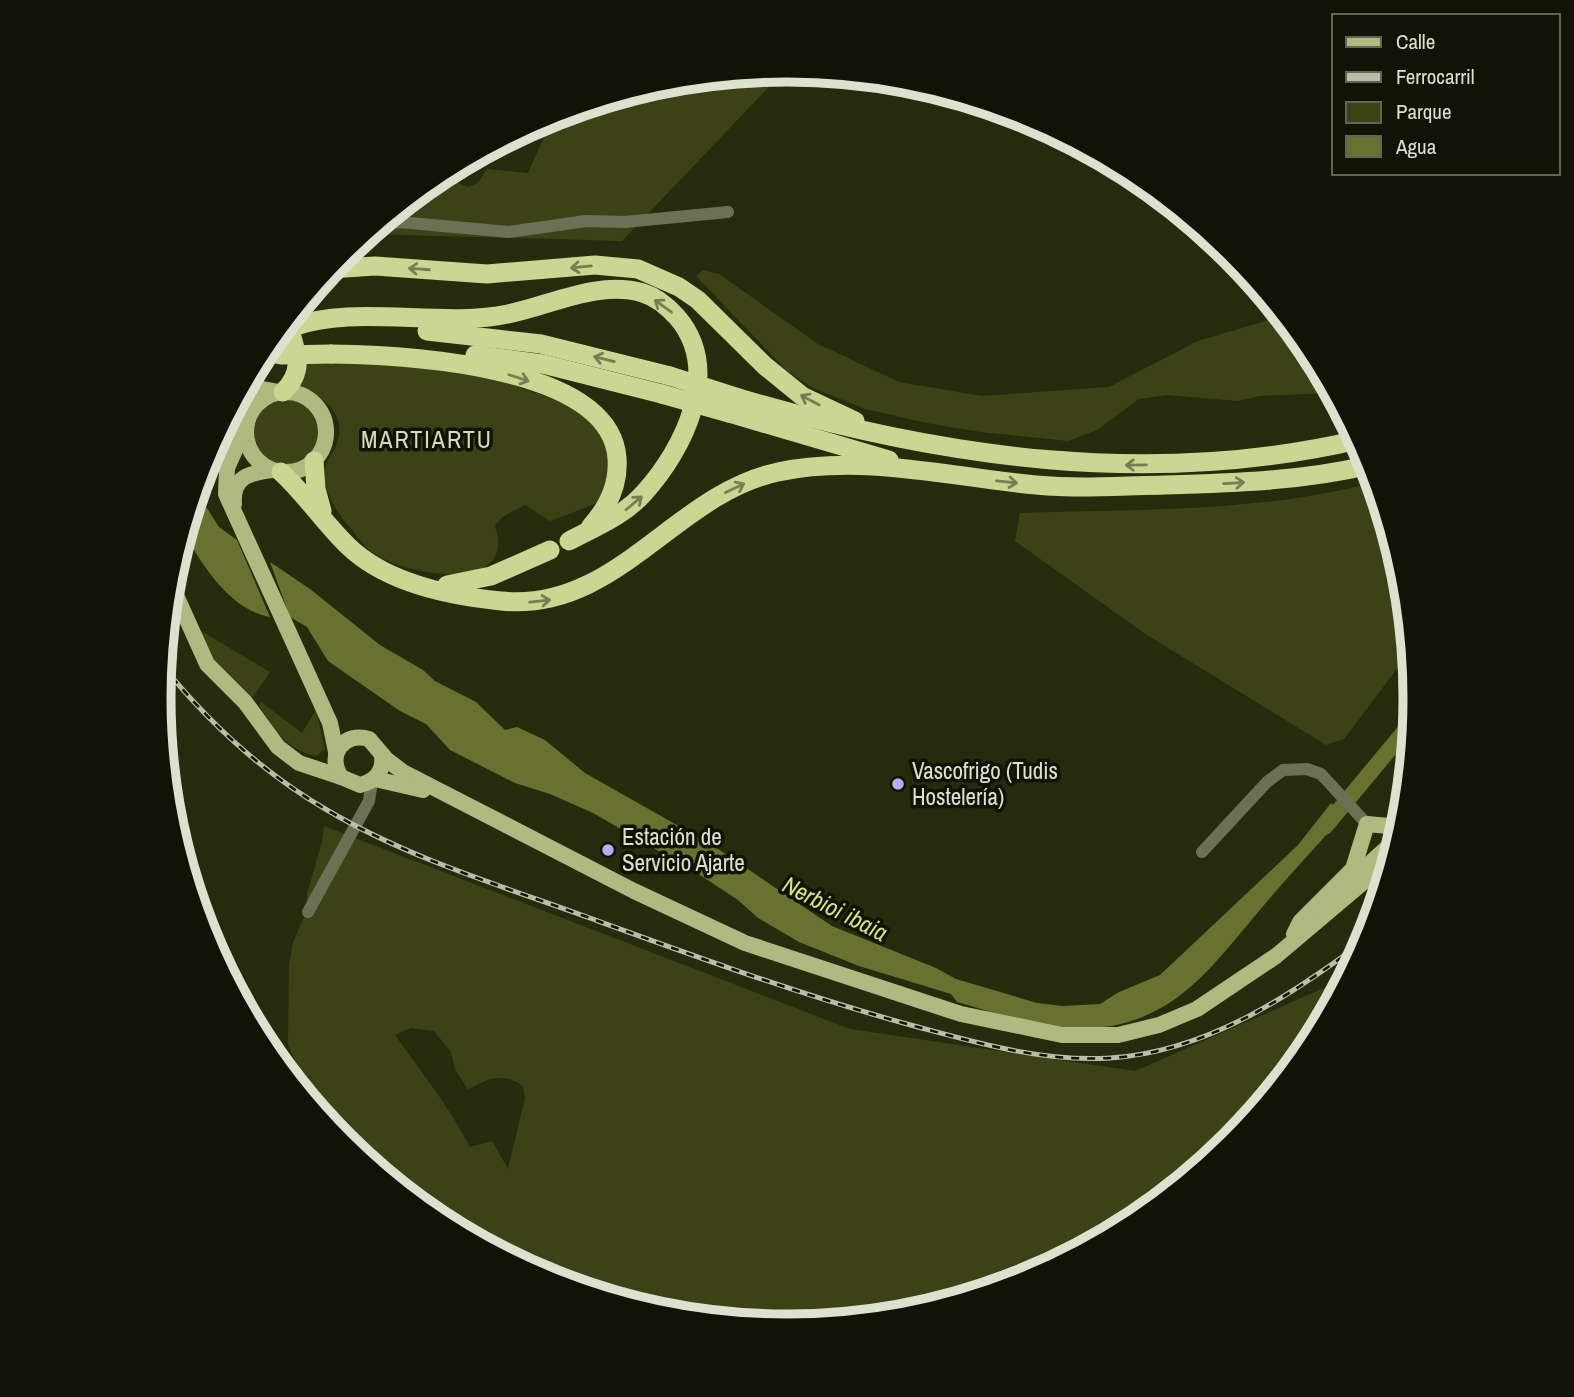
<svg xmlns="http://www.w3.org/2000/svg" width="1574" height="1397" font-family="'Archivo Narrow',sans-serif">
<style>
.green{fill:#3c4216;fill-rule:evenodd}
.water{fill:#68712f}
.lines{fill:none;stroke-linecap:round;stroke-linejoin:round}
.river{stroke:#68712f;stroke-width:16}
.minor{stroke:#6c7156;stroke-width:12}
.major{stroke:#afb980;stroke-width:16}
.highway{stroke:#cad691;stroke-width:19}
.rail-casing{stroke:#babea9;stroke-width:5}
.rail{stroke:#101306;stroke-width:2.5;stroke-dasharray:8;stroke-linecap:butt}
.highway-bridge{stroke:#cad691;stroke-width:19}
.oneway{stroke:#767e52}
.poi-dot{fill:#bea9f5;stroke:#101306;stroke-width:2.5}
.labels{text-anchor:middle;stroke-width:7;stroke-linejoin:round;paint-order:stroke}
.poi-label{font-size:23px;fill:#dde1cf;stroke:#101306;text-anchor:start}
.neighbourhood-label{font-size:24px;letter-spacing:2px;fill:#d6ddb9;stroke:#101306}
.water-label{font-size:24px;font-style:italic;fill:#d5e484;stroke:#101306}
.rim{fill:none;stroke:#dde1cf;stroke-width:9}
</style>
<rect width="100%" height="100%" fill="#272b0d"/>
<g class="green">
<path d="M785 70 622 241 367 234 439 175 468 187 478 183 487 169 528 173 549 126 543 120 547 118 665 82Z"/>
<path d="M703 270 719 274 818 344 899 382 982 396 1109 387 1198 341 1282 316 1310 350 1333 393 1259 396 1238 401 1167 395 1139 399 1097 430 1068 441 981 432 927 423 865 409 813 388 787 371 696 276Z"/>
<path d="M383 360 475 372 562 402 592 418 611 455 605 490 595 504 550 521 525 505 502 517 495 526C518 595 408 576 375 554 367 549 359 539 353 531 339 516 321 491 325 469 326 460 336 450 338 440 346 412 320 395 298 385L305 363Z"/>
<circle cx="286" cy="432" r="33"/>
<path d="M1375 482 1403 576 1411 650 1344 739 1326 745 1147 635 1015 541 1020 513C1138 509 1260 513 1375 482Z"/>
<path d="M198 629 270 672 253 697 205 650Z"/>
<path d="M261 702 302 733 316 710 325 749 316 756C286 750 274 728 259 705Z"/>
<path d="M324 826 850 1029 1135 1071 1347 978 1309 1048 1231 1143 1136 1221 1027 1279 909 1315 787 1327 664 1315 546 1279 438 1221 342 1143 307 1099V1088L288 1045 289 964 293 943 306 912 307 894 322 842ZM411 1028 434 1031 451 1052 455 1069 468 1090C486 1078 504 1072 523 1086L525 1098 508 1169 492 1141 470 1147C449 1106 421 1072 395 1035Z"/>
</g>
<g class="water">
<path d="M196 491 219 527 237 540 270 617C230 610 203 566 184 533Z"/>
<path d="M270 562 310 589 380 645 423 670 435 681 476 702 505 730 517 727 545 740 585 773 712 845 832 926 936 968 956 979 1037 1003 1062 1006 1100 1004 1119 992 1160 975 1298 845 1331 803 1344 815C1320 842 1294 870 1270 898 1211 966 1174 1031 1071 1029 1033 1028 994 1012 957 1002L951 994 859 966 799 942 758 918 738 900 697 873 593 813 550 794 515 783 450 750 426 724 400 711 328 661 307 627 290 617Z"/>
</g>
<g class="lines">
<path class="river" d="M1325 827 1413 721"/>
<g class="minor">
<path d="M377 226 399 222 509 232 586 221 625 222 728 212"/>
<path d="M1202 852 1267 782 1283 770 1307 769 1321 774 1367 824"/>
<path d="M308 912 369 801 372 781"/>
</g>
<g class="major">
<path d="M247 382 261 389 278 392"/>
<circle cx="286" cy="432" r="40"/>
<path d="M239 396 248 418"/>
<path d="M247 423 227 468 226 494 330 723 336 752"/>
<path d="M234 504C232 477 249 473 272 470"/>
<path d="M170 582 207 664 245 702 278 747 299 763 341 777"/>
<path d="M382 756C384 771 376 781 360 785L341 777C326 755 344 731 369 739L386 759 403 772 634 891 745 943 961 1014 1062 1035H1118L1159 1025 1197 1009 1276 956 1392 858"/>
<path d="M375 779 423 790"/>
<path d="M1336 894 1399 837"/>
<path d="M1294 934 1300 922 1353 869 1367 824 1389 826 1403 823"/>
</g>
<g class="highway">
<path d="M330 269 375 266 487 274 595 265 638 269 679 287 698 300 765 366 802 396 855 421"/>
<path d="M293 327C352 304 442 328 508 314 552 305 598 280 643 293 656 297 668 307 677 317 723 370 684 449 644 493 624 516 595 527 569 541"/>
<path d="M427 331 541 344 670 376"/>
<path d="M331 354C401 355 610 364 617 458 619 484 608 507 591 526"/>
<path d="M475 355 543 364 662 394"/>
<path d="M283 392C307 369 295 349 287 321"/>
<path d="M739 398C941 458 1150 488 1358 440"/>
<path d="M729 413 889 460"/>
<path d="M314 461 316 489 322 511"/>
<path d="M281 472C306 495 324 523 348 546 386 583 450 596 501 601 616 613 674 494 778 472 863 454 950 477 1036 485 1079 489 1122 486 1165 485 1234 483 1302 481 1370 465"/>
<path d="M447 585 491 576 550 550"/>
</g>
<defs>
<path id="rail" d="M162 665C208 722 263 773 327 810 408 858 499 885 587 917 697 957 806 997 918 1027 981 1044 1044 1062 1110 1058 1207 1052 1292 995 1368 938"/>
</defs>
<use href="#rail" class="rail-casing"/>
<use href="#rail" class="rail"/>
<g class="highway-bridge">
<path d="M282 328 293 327"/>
<path d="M265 352 281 355 331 354"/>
<path d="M670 376 739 398"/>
<path d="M662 394 729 413"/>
</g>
</g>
<defs><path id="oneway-shaft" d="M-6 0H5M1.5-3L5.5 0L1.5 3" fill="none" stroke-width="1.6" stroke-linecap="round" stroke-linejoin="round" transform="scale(1.75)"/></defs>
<g class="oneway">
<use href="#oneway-shaft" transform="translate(581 267) rotate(174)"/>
<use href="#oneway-shaft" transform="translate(419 269) rotate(-176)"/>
<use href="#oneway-shaft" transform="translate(663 306) rotate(-144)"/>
<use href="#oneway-shaft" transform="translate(604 359) rotate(-166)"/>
<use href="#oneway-shaft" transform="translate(519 378) rotate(18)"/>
<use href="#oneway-shaft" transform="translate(810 400) rotate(-152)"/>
<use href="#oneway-shaft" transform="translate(1136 465) rotate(179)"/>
<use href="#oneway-shaft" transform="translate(1007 482) rotate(6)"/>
<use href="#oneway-shaft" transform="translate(1234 483) rotate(-3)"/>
<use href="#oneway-shaft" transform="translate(735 488) rotate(-25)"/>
<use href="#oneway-shaft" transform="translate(634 503) rotate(-40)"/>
<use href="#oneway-shaft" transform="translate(540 601) rotate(-6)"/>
</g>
<g class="poi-dot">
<circle cx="898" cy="784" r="7"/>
<circle cx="608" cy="850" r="7"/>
</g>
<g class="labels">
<g class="poi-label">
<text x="912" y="779">Vascofrigo (Tudis<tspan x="912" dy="26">Hostelería)</tspan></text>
<text x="622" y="845">Estación de<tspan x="622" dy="26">Servicio Ajarte</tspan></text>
</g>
<g class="neighbourhood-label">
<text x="427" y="448">MARTIARTU</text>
</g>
<g class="water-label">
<text transform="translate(835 909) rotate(27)" y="8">Nerbioi ibaia</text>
</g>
</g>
<path d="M0 0H1574V1397H0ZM171 698a616 616 0 1 1 1232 0a616 616 0 1 1-1232 0Z" fill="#101306" fill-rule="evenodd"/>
<path class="rim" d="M171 698a616 616 0 1 1 1232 0a616 616 0 1 1-1232 0Z"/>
<rect x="1332" y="14" width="228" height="161" fill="#101306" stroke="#626556" stroke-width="2"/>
<rect x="1346" y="37" width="35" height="10" fill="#afb980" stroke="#626556" stroke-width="2"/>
<text x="1396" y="49" font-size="21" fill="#dde1cf">Calle</text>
<rect x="1346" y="72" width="35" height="10" fill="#babea9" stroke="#626556" stroke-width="2"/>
<text x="1396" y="84" font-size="21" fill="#dde1cf">Ferrocarril</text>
<rect x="1346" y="102" width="35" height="21" fill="#3c4216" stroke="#626556" stroke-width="2"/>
<text x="1396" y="119" font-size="21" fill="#dde1cf">Parque</text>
<rect x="1346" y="136" width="35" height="21" fill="#68712f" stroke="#626556" stroke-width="2"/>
<text x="1396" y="154" font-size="21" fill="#dde1cf">Agua</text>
</svg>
